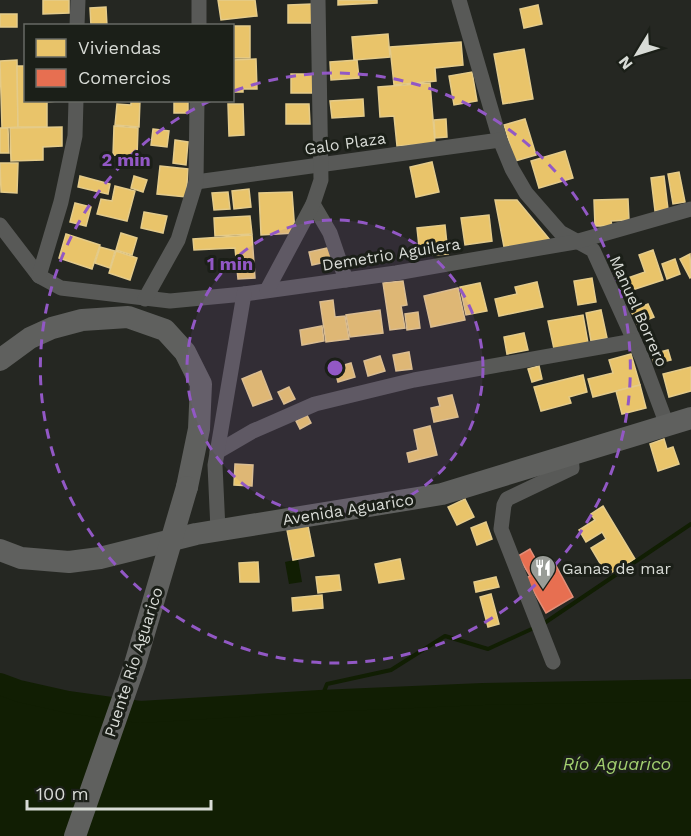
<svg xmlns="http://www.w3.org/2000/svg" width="691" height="836" font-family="'Work Sans',sans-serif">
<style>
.water{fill:#111e03}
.homes{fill:#e9c46a;stroke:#e4cb8a;stroke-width:1.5}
.shops{fill:#e76f51;stroke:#e28f79;stroke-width:1.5}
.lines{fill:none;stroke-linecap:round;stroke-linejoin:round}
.stream{stroke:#111e03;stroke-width:4}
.river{stroke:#111e03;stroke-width:22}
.minor{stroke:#585957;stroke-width:15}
.highway{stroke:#5f605e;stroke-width:22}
.highway-bridge{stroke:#5f605e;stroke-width:22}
.ring{fill:none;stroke:#9258c5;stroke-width:3;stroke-dasharray:10 8}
.labels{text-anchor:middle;stroke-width:6;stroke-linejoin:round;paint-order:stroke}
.street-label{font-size:16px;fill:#d8dbd6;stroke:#1b1f18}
.poi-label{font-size:16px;fill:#d8dbd6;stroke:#1b1f18;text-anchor:start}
.water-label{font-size:18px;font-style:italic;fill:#a3d070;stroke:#1b1f18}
.centre{fill:#9258c5;stroke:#1b1f18;stroke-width:3}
.ring-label{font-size:18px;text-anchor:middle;font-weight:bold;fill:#9258c5;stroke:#1b1f18;stroke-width:6;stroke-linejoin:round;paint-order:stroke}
</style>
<rect width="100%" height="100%" fill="#252722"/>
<g class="water">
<path d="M298 559 302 582 289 584 285 562Z"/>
<path d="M0 684 19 691 68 702 140 712 320 701 483 694 691 690V836H0Z"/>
</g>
<g class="homes">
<path d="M43 0H69V13L43 14Z"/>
<path d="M218 0H255L257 16 221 20Z"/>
<path d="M338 0H377V3L338 5Z"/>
<path d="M312 4V23H288V5Z"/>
<path d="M538 5 542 24 524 28 520 9Z"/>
<path d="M106 7 107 26H91L90 8Z"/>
<rect x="0" y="14" width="17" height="13"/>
<rect x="232" y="26" width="18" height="32"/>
<path d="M388 34 390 57 354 60 352 37Z"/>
<path d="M461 42 463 65 435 68 436 81 394 85 390 47Z"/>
<path d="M524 49 533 99 503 104 494 54Z"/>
<path d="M256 59 257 89H243V92H232V60Z"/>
<path d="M17 60 18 127 2 128 0 61Z"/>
<path d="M357 60 359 78 331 80 330 62Z"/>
<path d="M17 66H26V100H68L47 102V127H18Z"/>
<path d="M472 72 477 101 454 105 449 76Z"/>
<rect x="291" y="74" width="23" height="19"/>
<path d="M430 83 435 143 397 146 394 116 380 117 378 87Z"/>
<path d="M363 99 364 116 332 118 330 101Z"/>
<path d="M131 100H140L139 127 115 125 117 104 131 105Z"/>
<rect x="174" y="100" width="14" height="13"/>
<path d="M228 104H243L244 135 229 136Z"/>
<path d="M286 104H309L310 124H286Z"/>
<path d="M446 119 447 137 435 138 434 120Z"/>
<path d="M525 119 536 155 515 161 504 125Z"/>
<path d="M114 126 138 128 137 157 113 155Z"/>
<path d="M62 127V146L43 147V160L11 161 10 128Z"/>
<path d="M0 128H8L9 153H0Z"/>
<path d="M153 129 169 131 167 147 151 145Z"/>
<path d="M175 140 188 142 186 165 173 163Z"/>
<path d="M565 151 573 178 539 188 531 161Z"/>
<path d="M432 162 439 192 416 197 410 167Z"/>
<path d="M0 163H18L17 193 1 192Z"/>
<path d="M160 166 188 169 186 197 157 194Z"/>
<path d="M679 172 685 202 673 204 668 174Z"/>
<path d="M80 176 110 184 108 194 78 187Z"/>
<path d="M134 176 147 180 143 192 131 188Z"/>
<path d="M664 176 668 209 655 211 651 178Z"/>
<path d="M115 186 135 191 127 221 97 214 101 199 112 201Z"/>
<path d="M249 189 251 207 234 209 232 191Z"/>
<path d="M228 192 230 209 214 210 212 193Z"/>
<path d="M292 192 295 233 261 235 259 193Z"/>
<path d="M628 199 629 220 611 221 612 226H595L594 200Z"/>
<path d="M495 200H517L550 240 504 247Z"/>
<path d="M75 203 91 207 86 226 70 222Z"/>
<path d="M144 212 167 216 163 233 141 228Z"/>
<path d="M489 215 492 241 465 245 461 218Z"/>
<path d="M250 216 252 234 215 236 214 218Z"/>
<path d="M445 225 448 254 420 256 417 228Z"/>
<path d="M121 233 137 238 132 255 116 250Z"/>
<path d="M66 234 100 245 92 269 59 258Z"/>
<path d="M252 235 255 278 238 279 235 248 194 250 193 239Z"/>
<path d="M100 247 115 251 110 268 95 263Z"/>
<path d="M332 247 335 260 312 265 309 252Z"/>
<path d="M653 250 663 280 626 292 622 280 645 272 639 255Z"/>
<path d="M116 251 137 258 130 280 109 273Z"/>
<path d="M690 254 691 277 690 278 680 259Z"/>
<path d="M675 259 680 274 667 279 662 264Z"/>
<path d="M592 278 596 302 578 305 574 281Z"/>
<path d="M403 281 407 305 401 306 405 328 390 330 383 283Z"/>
<path d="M537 282 543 307 499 316 495 299 517 294 515 287Z"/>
<path d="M480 283 487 311 466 315 460 287Z"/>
<path d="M458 288 465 320 431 327 424 296Z"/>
<path d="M333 300 335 317 345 316 349 339 326 342 320 302Z"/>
<path d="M648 304 654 317 637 324 631 311Z"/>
<path d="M380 310 383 333 350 337 346 315Z"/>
<path d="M601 310 607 338 591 341 586 313Z"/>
<path d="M418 312 420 328 407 330 405 314Z"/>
<path d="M583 315 588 343 554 349 548 321Z"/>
<path d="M322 326 324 341 302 345 300 330Z"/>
<path d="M524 333 528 350 507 354 504 337Z"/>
<path d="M668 350 671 360 654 364 652 354Z"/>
<path d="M409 352 412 369 396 371 393 355Z"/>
<path d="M631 354 640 385 593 397 588 379 613 373 609 360Z"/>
<path d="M380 356 385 371 368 376 364 361Z"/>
<path d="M351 363 355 377 338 382 334 368Z"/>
<path d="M539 366 542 379 532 382 528 369Z"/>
<path d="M691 367V391L669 397 663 374Z"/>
<path d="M261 371 272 399 253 406 242 379Z"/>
<path d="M583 375 587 392 569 397 571 403 541 411 534 387Z"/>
<path d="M640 385 646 408 622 414 616 391Z"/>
<path d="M289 387 295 399 284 404 278 392Z"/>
<path d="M452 395 458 417 434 422 431 408 440 406 438 398Z"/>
<path d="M307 415 311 423 300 429 296 421Z"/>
<path d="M430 426 437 455 409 462 407 453 418 450 414 430Z"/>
<path d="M664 439 667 449 673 447 679 464 658 471 650 444Z"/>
<path d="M235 464 253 465 252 486 234 485Z"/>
<path d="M465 499 474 517 457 525 448 507Z"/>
<path d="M603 506 635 559 607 575 591 548 606 539 602 532 586 542 579 530 595 520 591 514Z"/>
<path d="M486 522 492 539 477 545 471 528Z"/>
<path d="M308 526 314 556 293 560 287 530Z"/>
<path d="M400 559 404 579 379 583 375 564Z"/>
<path d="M258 562 259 582H240L239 563Z"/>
<path d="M339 575 341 590 318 593 316 577Z"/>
<path d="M496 577 499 587 476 592 474 582Z"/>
<path d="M491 594 499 624 488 627 480 597Z"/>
<path d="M322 595 323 608 293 611 292 598Z"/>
</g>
<path class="shops" d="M530 549 541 569 554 562 573 597 546 613 526 578 530 576 518 556Z"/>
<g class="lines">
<g class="stream">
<path d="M543 624 691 524"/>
<path d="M319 704 327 684 391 670 445 636 488 649 536 627"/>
</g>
<path class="river" d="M0 684 19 691 68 702 140 712 320 701 483 694 691 690"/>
<g class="minor">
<path d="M459 0 500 140 512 169 526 193 560 232 593 250 642 358 667 425"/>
<path d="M77 26 78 0"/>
<path d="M199 26V0"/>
<path d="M196 182 500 140"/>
<path d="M313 204 330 233 346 280"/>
<path d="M0 225 39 276 61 288 170 301 244 294 396 273 575 242 691 209"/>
<path d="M39 276 61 202 75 136 76 100"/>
<path d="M267 290 313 204 321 180 318 0"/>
<path d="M145 299 178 240 196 182 197 100"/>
<path d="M217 452 253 431 315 404 414 380 634 341"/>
<path d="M218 530 215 465 244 294"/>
<path d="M553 662 501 529 504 505 507 499 572 468 571 455"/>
</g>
<g class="highway">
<path d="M0 360 30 338 52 328 82 320 128 317 165 330 185 352 201 384 199 429 187 487"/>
<path d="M0 550 21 558 69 562 100 558 196 534 442 494 691 418"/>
</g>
<path class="highway-bridge" d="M75 836 135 664 187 487"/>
</g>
<circle cx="335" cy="368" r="148" fill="#9258c5" fill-opacity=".12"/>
<g class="ring">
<circle cx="335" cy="368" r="148"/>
<path d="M234 91A295 295 0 1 1 210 101"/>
</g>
<defs>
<symbol id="restaurant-pin" viewBox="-11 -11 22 30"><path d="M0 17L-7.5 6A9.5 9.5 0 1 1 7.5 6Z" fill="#999c97" stroke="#1b1f18"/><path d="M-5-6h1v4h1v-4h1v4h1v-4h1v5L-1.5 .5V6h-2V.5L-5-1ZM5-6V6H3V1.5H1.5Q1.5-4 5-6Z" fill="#fff"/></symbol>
</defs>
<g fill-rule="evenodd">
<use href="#restaurant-pin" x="528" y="553" width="30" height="40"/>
</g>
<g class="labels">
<g class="street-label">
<text transform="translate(345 143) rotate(-8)" y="6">Galo Plaza</text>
<text transform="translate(391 254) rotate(-9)" y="6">Demetrio Aguilera</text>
<text transform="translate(639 311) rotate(66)" y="6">Manuel Borrero</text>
<text transform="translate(348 509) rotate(-9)" y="6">Avenida Aguarico</text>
<text transform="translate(133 662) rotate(-72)" y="6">Puente Río Aguarico</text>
</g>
<g class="poi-label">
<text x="562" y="574">Ganas de mar</text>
</g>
<g class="water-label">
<text x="617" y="770">Río Aguarico</text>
</g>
</g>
<circle cx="335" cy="368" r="9" class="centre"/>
<g class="ring-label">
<text x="126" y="166">2 min</text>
<text x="230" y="270">1 min</text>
</g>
<rect x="24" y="24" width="210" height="78" fill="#1b1f18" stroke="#676a64" stroke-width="1.5"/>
<rect x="36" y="39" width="30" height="18" fill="#e9c46a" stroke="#676a64" stroke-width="1.5"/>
<text x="78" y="54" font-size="18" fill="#d8dbd6">Viviendas</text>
<rect x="36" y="69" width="30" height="18" fill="#e76f51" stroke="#676a64" stroke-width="1.5"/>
<text x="78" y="84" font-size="18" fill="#d8dbd6">Comercios</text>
<g transform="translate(637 54) rotate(232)" stroke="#1b1f18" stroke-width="4.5" paint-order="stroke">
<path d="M0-4.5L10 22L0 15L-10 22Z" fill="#d8dbd6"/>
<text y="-9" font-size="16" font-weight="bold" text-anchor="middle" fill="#d8dbd6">N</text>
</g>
<path d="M27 800v9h184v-9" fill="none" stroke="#d8dbd6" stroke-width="3"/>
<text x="36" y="800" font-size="18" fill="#d8dbd6" stroke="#1b1f18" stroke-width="4.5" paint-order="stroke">100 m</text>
</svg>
